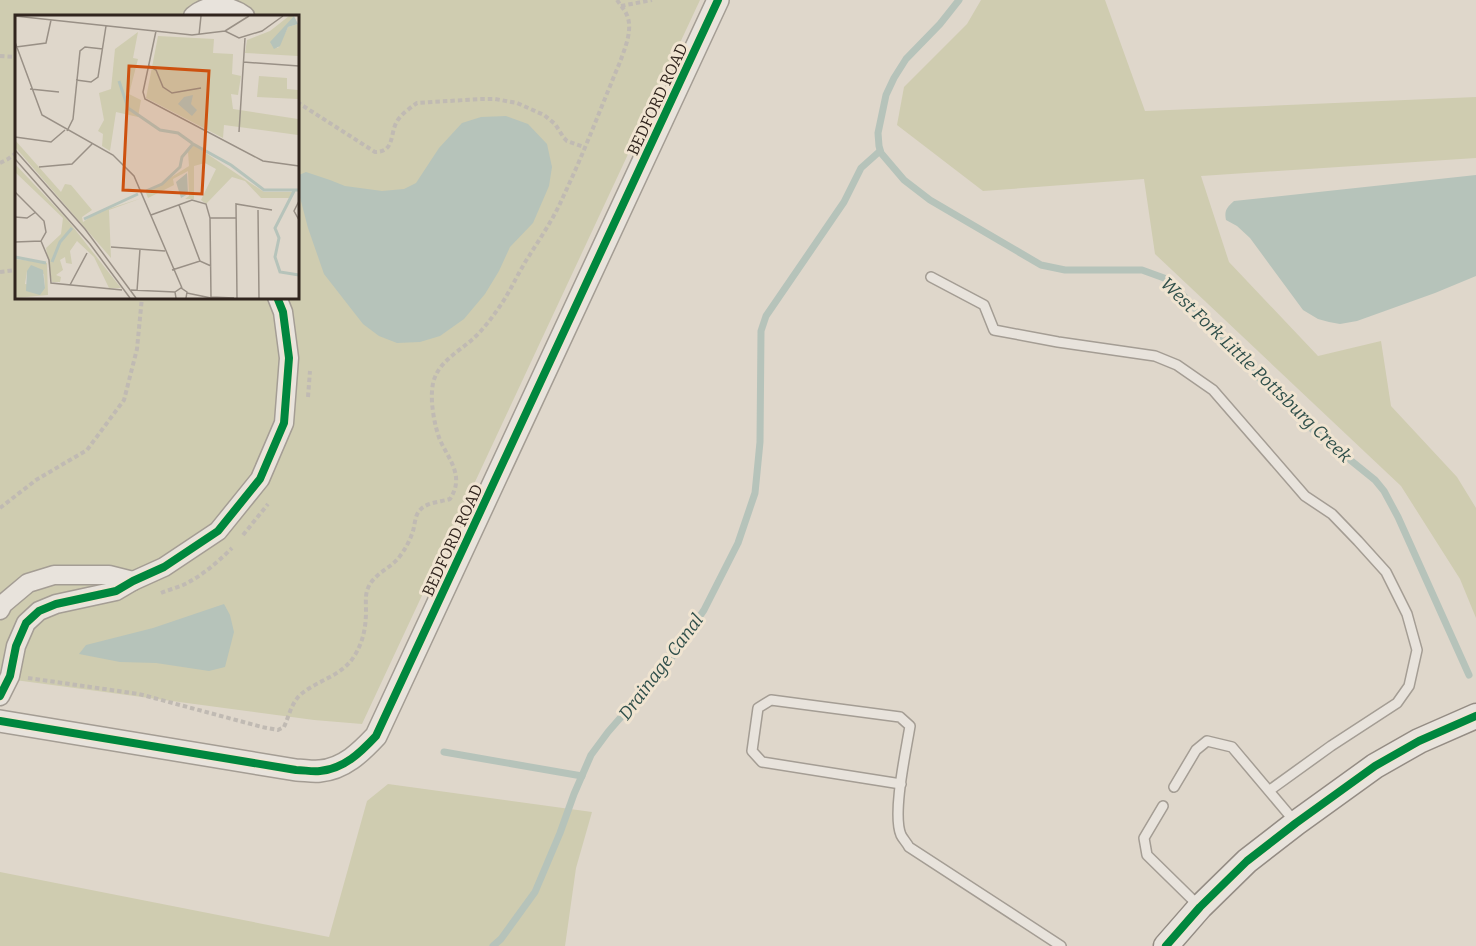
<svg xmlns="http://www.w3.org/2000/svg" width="1476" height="946" font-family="Bitter,serif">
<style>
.green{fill:#cfccb0;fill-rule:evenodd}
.water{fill:#b6c3ba}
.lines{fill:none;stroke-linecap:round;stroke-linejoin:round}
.stream{stroke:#b6c3ba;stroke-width:7}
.service-casing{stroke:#a49d94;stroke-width:12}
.minor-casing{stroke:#a49d94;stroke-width:21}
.tertiary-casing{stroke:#a49d94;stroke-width:24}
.secondary-casing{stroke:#948c84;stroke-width:27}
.path{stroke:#c0bab3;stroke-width:4;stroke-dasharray:4.5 3;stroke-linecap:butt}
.service{stroke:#e8e3dc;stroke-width:9}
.minor{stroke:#e8e3dc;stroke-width:18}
.tertiary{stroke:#e8e3dc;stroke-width:21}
.secondary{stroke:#e8e3dc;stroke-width:24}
.cycleway-casing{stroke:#f0e4d1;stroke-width:11}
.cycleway{stroke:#00873e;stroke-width:8}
.labels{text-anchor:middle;stroke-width:6;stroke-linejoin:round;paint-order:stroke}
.street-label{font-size:16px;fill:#31251e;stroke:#f0e4d1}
.water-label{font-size:18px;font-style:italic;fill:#2f4f4a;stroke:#f0e4d1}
.inset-river{fill:none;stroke:#b6c3ba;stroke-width:3}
.inset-road{fill:none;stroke:#999086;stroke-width:1.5}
.view{fill:#cd510f;fill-opacity:0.15;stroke:#cd510f;stroke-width:3}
.inset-edge{fill:none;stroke:#31251e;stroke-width:3}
</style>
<rect width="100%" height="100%" fill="#dfd7cb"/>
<g class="green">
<path d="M0 0H700L362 724 314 720 0 678ZM16 16H297V297H16Z"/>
<path d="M981 0H1105L1145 111 1476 97V158L1201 176 1229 262 1318 356 1381 341 1391 406 1457 477 1476 508V618L1460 579 1401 486 1155 254 1144 179 983 191 897 125 904 87 967 24Z"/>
<path d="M388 784 592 812 576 868 565 946H0V872L329 937 367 801Z"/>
</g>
<g class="water">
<path d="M506 116 528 124 547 144 552 167 549 186 533 223 510 247 499 271 485 294 464 319 440 336 420 342 397 343 379 336 363 324 324 274 308 228 297 186 299 175 306 172 330 180 345 186 382 191 404 189 416 183 439 148 462 123 481 117Z"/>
<path d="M1476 175V276L1435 293 1357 321 1340 324 1329 322 1318 319 1303 310 1250 238 1237 226 1226 220C1224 211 1227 207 1234 201Z"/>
<path d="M224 604 230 615 234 632 225 667 209 671 156 663 120 662 79 654 86 645 153 628Z"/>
</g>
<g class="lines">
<g class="stream">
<path d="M959 0 940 24 906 59 894 78 886 95 878 133 879 146 881 153 904 180 930 200 1041 265 1065 270H1142L1164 278 1183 295 1260 379 1313 430 1375 480 1384 491 1398 517 1469 675"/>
<path d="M444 752 582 776"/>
<path d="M493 946 501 939 535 892 560 833 574 794 591 755 608 732 668 663 704 610 738 543 755 493 760 442 761 331 766 316 844 202 861 168 880 151"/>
</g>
<defs>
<g id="service">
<path d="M931 277 984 305 994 330 1058 342 1155 356 1177 365 1213 390 1305 496 1332 514 1358 541 1386 572 1407 614 1417 650 1409 686 1397 703 1331 746 1270 790"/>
<path d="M901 784 762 762 752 751 758 708 771 700 900 717 910 726C906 751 892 814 901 835 903 839 907 843 909 847L1061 946"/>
<path d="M1174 787 1196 750 1207 741 1232 747 1296 823"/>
<path d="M1163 806 1144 838 1147 855 1200 907"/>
</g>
<g id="minor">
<path d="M193 16C208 3 229 4 245 16"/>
<path d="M0 610 3 604 28 583 54 575H109L133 581"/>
<path d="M0 696 10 676 16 646 26 623 39 611 56 604 116 591 133 581 164 567 218 531 260 479 284 423 289 358 283 312 277 297"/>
</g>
<path id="tertiary" d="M0 721 296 770C304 770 312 772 320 771 344 769 361 752 376 736L718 0"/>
<path id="secondary" d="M1166 946 1200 907 1247 861 1296 823 1375 766 1419 741 1476 716"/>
</defs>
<use href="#service" class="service-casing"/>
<use href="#minor" class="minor-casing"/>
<use href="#tertiary" class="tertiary-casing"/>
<use href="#secondary" class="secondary-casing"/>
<g class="path">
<path d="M621 6 652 0"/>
<path d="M0 56 16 57"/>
<path d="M297 102 375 152C394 152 390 136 396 123 400 115 410 108 417 103L480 99H495L517 103 544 115 555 124 564 138 567 141 584 147"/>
<path d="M0 163 8 159 16 153"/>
<path d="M0 272 16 270"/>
<path d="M308 397 310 371"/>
<path d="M0 508 36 480 87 450 124 400 137 349 142 297"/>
<path d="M243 535 268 504"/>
<path d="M161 593C168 590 176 588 183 585 202 576 218 562 232 548"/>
<path d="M28 678 139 694 262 727 278 730 284 727C289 716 291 704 300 695 316 681 341 676 353 658 363 643 366 628 366 610 366 603 365 595 368 588 374 573 392 568 400 556 406 548 410 540 413 531 415 524 415 515 420 510 427 502 441 502 450 499 465 476 449 460 440 440 434 425 428 393 435 377 442 359 463 349 476 336 486 326 494 315 502 303 512 288 519 271 529 256 541 237 554 218 563 197 584 153 601 107 620 62 625 48 632 32 628 18 626 11 621 6 617 0"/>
</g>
<use href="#service" class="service"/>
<use href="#minor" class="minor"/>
<use href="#tertiary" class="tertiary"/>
<use href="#secondary" class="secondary"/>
<defs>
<g id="cycleway">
<path d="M0 696 10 676 16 646 26 623 39 611 56 604 116 591 133 581 164 567 218 531 260 479 284 423 289 358 283 312 277 297"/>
<path d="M0 721 296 770C304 770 312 772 320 771 344 769 361 752 376 736L718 0"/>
<path d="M1166 946 1200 907 1247 861 1296 823 1375 766 1419 741 1476 716"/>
</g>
</defs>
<use href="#cycleway" class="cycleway-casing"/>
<use href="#cycleway" class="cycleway"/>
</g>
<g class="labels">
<g class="street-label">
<text transform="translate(657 99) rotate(-65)" y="6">BEDFORD ROAD</text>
<text transform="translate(452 540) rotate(-65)" y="6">BEDFORD ROAD</text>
</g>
<g class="water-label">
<text transform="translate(1256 370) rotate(44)" y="6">West Fork Little Pottsburg Creek</text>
<text transform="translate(661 667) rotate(-53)" y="6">Drainage Canal</text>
</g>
</g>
<g transform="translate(15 15)">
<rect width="284" height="284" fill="#dfd7cb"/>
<path d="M274 1H279L256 29 263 33 273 12 283 9V41L230 38 232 25 255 16ZM123 17 118 43 123 44 114 79 126 85 123 102 101 97 95 136 87 131 88 119 83 116 89 105 84 78 96 74 100 34ZM143 21 199 24 198 38 218 39 217 59 226 61 223 80 216 79 218 94 283 104V120L209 110 208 123 131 83ZM244 61 272 63V74L283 75V84L242 82ZM0 125 46 177 50 169 56 170 77 195 67 202 68 207 81 198 127 183 94 195 96 243 0 132ZM179 130 249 177H279L274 183H246L230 166 217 162 191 189 186 185 201 154 190 148 179 151V184H170L174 181 173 156 158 164 159 170 133 183 131 178 174 151 173 137ZM0 149 51 203 106 273H94L79 242 62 226 55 236 57 249 51 248 50 242 45 245 48 255 41 260 46 262 45 267H37L31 233 46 219 48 203 0 157ZM0 244 32 248 33 280 0 283ZM12 256 29 259 30 273 10 269Z" fill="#cfccb0" fill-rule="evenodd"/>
<path d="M279 1 283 9 273 12 265 31 259 34 255 27ZM178 80 176 89 182 95 177 101 163 89 169 82ZM172 158 173 179 166 183 161 167ZM16 250 28 255 30 273 25 280 11 276 12 256Z" fill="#b6c3ba"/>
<path class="inset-river" d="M104 66 113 93 145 115 163 118 177 128M131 176 147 169 165 152 167 142 178 129 216 150 249 175H284M279 176 260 213 264 223 260 242 265 257 284 260M69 204 123 179M0 242 31 248M37 247 45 227 57 213"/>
<path class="inset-road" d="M0 1 177 20 210 16 224 23 247 16 268 1M141 16 128 77 130 84 248 146 284 151M210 16 234 1M184 20 186 1M0 27 27 100 98 140 119 161 167 273M1 32 31 28 36 5M228 47 284 51M134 51 141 55 148 72 157 78 186 73M61 65 76 67 83 62 91 11M15 74 44 77M52 116 58 104 65 36 70 32 88 34M224 117 230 23M0 122 36 127 50 115M0 135 70 214 121 283M0 144 75 229 115 283M24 152 57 149 77 129M0 177 29 206 31 217 26 226M284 186 279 196 284 205M164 190 185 246M243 195 244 283M136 200 177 185 191 189 195 203 196 282 219 283M0 202 12 203 21 197M195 203H221M26 226 34 245 36 268 107 275M0 227 26 226M96 232 150 236M157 255 185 246 196 251M55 270 72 238M116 275 160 277M122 276 125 234M172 278 196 283M161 283 160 277 166 273 172 277 171 283M222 283 221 189 257 195"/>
<path class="view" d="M114 51 194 56 187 179 108 175Z"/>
<rect width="284" height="284" class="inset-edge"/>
</g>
</svg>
